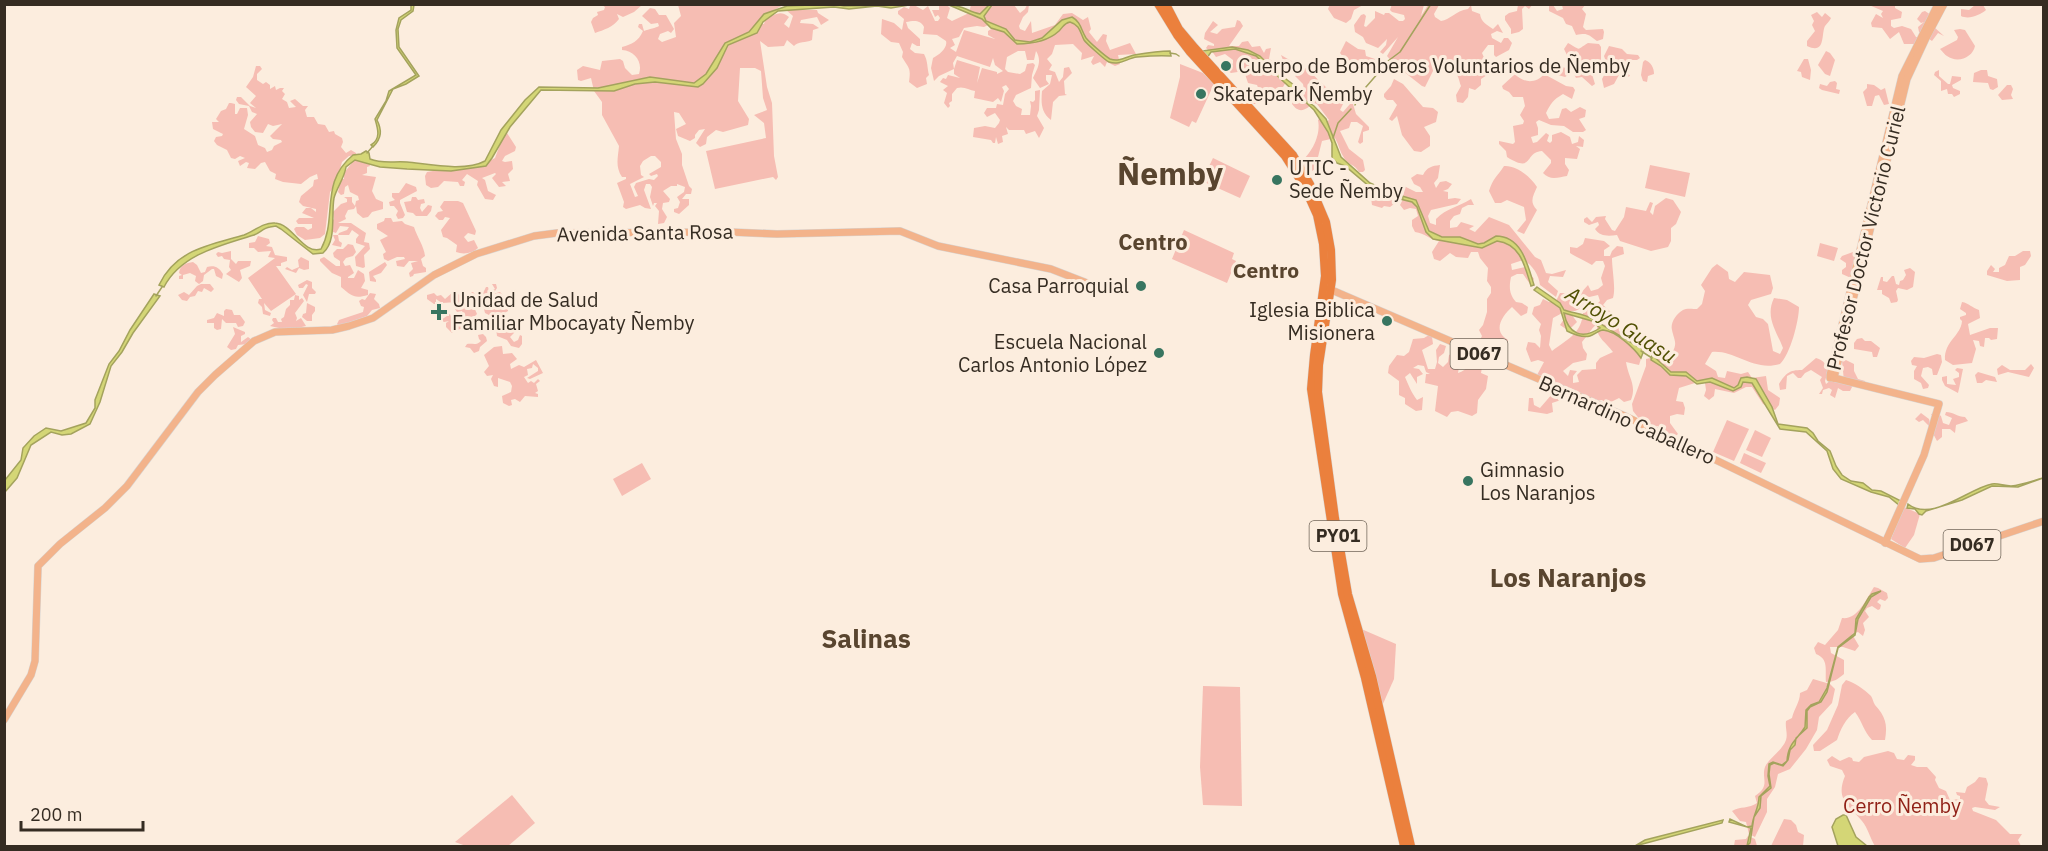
<svg xmlns="http://www.w3.org/2000/svg" width="2048" height="851" font-family="'IBM Plex Sans',sans-serif">
<style>
.green{fill:#f6bdb3;fill-rule:evenodd}
.water{fill:#d4d676;stroke:#a4a35d;stroke-width:1.5;fill-rule:evenodd}
.lines{fill:none;stroke-linecap:round;stroke-linejoin:round}
.stream{stroke:#a4a35d;stroke-width:1.5}
.major-casing{stroke:#d7d5d3;stroke-width:8}
.highway-casing{stroke:#d7d5d3;stroke-width:9}
.major{stroke:#f3b38b;stroke-width:7}
.highway{stroke:#eb803d;stroke-width:8}
.poi-dot{fill:#387560;stroke:#fcedde;stroke-width:2}
.labels{text-anchor:middle;stroke-width:6;stroke-linejoin:round;paint-order:stroke}
.shield{fill:#fcedde;stroke:#71665a;stroke-width:1.5}
.shield-label{font-size:18px;font-weight:bold;fill:#352c22}
.poi-label{font-size:20px;fill:#352c22;stroke:#fcedde;text-anchor:start}
.street-label{font-size:20px;fill:#352c22;stroke:#fcedde}
.park-label{font-size:20px;fill:#902016;stroke:#fcedde}
.neighbourhood-label{font-size:21px;font-weight:bold;fill:#59452f;stroke:#fcedde}
.water-label{font-size:21px;font-style:italic;fill:#505003;stroke:#fcedde}
.quarter-label{font-size:22px;font-weight:bold;fill:#59452f;stroke:#fcedde}
.district-label{font-size:26px;font-weight:bold;fill:#59452f;stroke:#fcedde}
.town-label{font-size:32px;font-weight:bold;fill:#59452f;stroke:#fcedde}
</style>
<rect width="100%" height="100%" fill="#fcedde"/>
<g class="green">
<path d="M1330 4H1363V5L1354 10 1351 19 1346 23 1334 18 1328 9Z"/>
<path d="M1392 4 1408 6V5H1424L1421 16 1428 5H1439L1434 14 1435 17 1441 21C1450 20 1455 11 1468 9L1471 5 1472 11 1480 14C1481 22 1487 25 1493 29L1498 24 1503 33 1497 31 1491 34 1492 38 1501 43 1504 38H1508L1512 43 1509 50 1496 57 1494 55V45H1488L1482 53 1486 62 1487 75 1481 79V85L1475 90 1469 88 1468 97 1463 103 1457 102 1456 95 1461 86C1457 74 1459 73 1445 69L1444 63 1434 69 1425 87 1422 86 1394 64 1387 56 1398 37 1383 54 1380 52 1386 45 1387 39 1378 48 1366 43 1363 37 1355 32 1354 25 1361 15 1364 14 1366 16 1364 26 1366 27 1375 18V11L1384 15 1385 13H1389L1399 21H1403L1405 19 1404 15 1392 12 1390 10Z"/>
<path d="M1549 4 1553 5 1557 11 1563 9 1562 5H1585L1582 9 1586 14 1583 27 1586 30 1603 29 1604 32 1603 39 1597 41C1587 34 1588 33 1576 35L1572 26 1566 24 1563 18 1549 11Z"/>
<path d="M602 5H642L634 12 623 17 617 14 619 19C613 27 604 30 595 33L591 22 593 18 598 15 597 12 604 10 605 7Z"/>
<path d="M678 5H783L762 17 761 24H764L766 17C776 16 779 9 789 17L784 24 789 28 793 16 786 10H817L818 13 829 20 821 25 817 17 801 20 800 23 813 24 819 28 813 30 812 40C806 43 798 41 794 46L787 40 784 46 768 47 760 41 767 87 772 103 774 156 778 177 776 180 773 177 715 189 706 151 766 138 764 123 754 115 767 110 763 98 761 71 755 68H740L738 101 749 119 748 125 723 132 716 130 707 137 706 144 700 147 696 143 705 129 699 130 695 135V138L690 141 678 136 676 129 686 124 679 113 674 112 676 139 682 154V165L689 186 692 189 691 194H686L682 199H689V205L679 214 674 212V209L678 208 680 202 677 197 684 192 685 187 677 184V186H671L663 191 670 199 669 202 663 203 662 209 667 217 664 223 658 224 659 211 655 206 657 203H654L653 206 650 197 652 187 650 184H646L644 190 651 209 645 208 640 205 626 209 623 207 624 202 617 183 626 179V177H622C615 166 618 158 619 146L602 115V102L594 91 591 78 581 81 578 80 577 70 583 66 600 70 602 61 620 59 623 61 625 68 632 75 639 74C643 62 635 51 622 50V47C632 44 638 42 643 31L638 27 639 24H642L644 31C649 29 656 28 659 26L658 23 651 24 642 16 650 8 655 9 659 15H666L674 29 671 33 668 31 660 34 658 39 662 42 676 37 674 23 681 16ZM651 156H655L661 162V167L649 174 651 176 657 174 658 176 654 180 649 179 636 183 634 187 638 196 635 197 630 184 644 177 641 175 640 166 643 161Z"/>
<path d="M914 5 923 10 928 6 935 21H938L940 18 938 15 935 17 932 10H939V6H948L950 8 947 18 952 21 969 13 971 5H1014L1020 13 1025 9 1027 5H1029L1028 12 1023 17 1019 26 1020 29 1025 31 1031 21 1032 33 1055 25 1063 14 1072 13 1083 20 1088 17 1091 29 1089 32 1097 42 1103 34 1107 35 1106 41 1110 50 1130 43 1136 54 1118 55 1120 64 1115 66 1107 62 1105 67 1100 62 1093 65 1091 62 1094 56 1081 60 1082 53 1073 44 1055 45 1052 54 1047 59 1052 65 1049 70 1055 72 1059 82 1063 77 1064 68 1069 67 1072 73 1064 81 1065 94 1067 95 1059 96 1053 102 1051 120C1041 112 1041 103 1042 91L1050 84 1052 75H1046V80L1049 84 1040 88 1033 78C1038 68 1042 61 1036 51L1034 60H1027L1025 51H1018L1007 57 1005 69 1008 72 1020 74 1025 71 1027 64 1033 63 1035 65 1032 75 1031 88 1016 95 1013 101 1016 106 1022 109 1021 115H1030L1031 106 1030 101 1033 102 1035 100V91L1040 90 1039 110 1037 116 1044 128 1039 138 1035 131 1026 134 1024 130H1009L1006 127 1008 134 1002 136 1003 142 998 144 996 137 995 143H993L991 140 973 137 974 128 985 126 995 128 999 123 1000 120 995 113 987 117 984 113 987 108H996L997 104 1003 105 1005 94 1009 89 1006 85 1002 87 1004 91 1001 102 998 98 993 102 974 98 975 91C969 90 964 86 957 88L952 94V101L949 103 950 106 948 108 944 103 947 93 943 90 948 86 940 82 943 78 946 79 948 75 960 78 954 74V69L939 76 934 81 931 68 933 58C939 55 948 48 946 41L937 35 923 34 924 27C920 19 913 21 906 22L908 28 920 39V46H917L912 43 910 49 915 53 924 54C928 61 927 68 929 75L926 78 927 84 917 88 909 82C911 67 909 69 902 57L903 52 899 43 891 42 881 34 882 19 894 23 902 30 904 19 898 14V11L904 7 909 9 910 6ZM990 24 993 28 988 31V35L995 39 964 30 956 52 950 48 955 45 952 39 959 37 964 28 977 26 984 27ZM957 56 990 67 993 58 995 65 1003 71 997 74V72L982 68 977 83 980 67 957 60 954 69 953 63Z"/>
<path d="M1518 5H1532L1529 9 1525 6 1522 9 1523 29 1519 32 1511 34V29L1505 20V16L1509 13 1517 11Z"/>
<path d="M1869 5H1895V8L1902 12 1901 18 1891 20V26L1894 28 1902 26 1911 29 1916 37 1922 38 1923 45 1911 51 1914 44H1904L1899 32 1890 39 1882 28 1872 27 1871 23 1876 14 1883 18 1881 14 1883 11Z"/>
<path d="M1975 5H1983L1986 10C1980 15 1969 20 1961 16V9L1969 10Z"/>
<path d="M1925 11 1931 15 1934 27 1944 36 1938 33 1932 41 1919 32 1918 27 1924 22 1921 23 1917 19 1922 12Z"/>
<path d="M1817 12 1822 17 1825 13 1831 18C1830 21 1827 23 1825 26 1821 34 1826 55 1807 46V41L1815 31 1812 25 1814 21 1811 15Z"/>
<path d="M1237 20 1240 21 1243 26 1229 46H1239L1242 42 1248 41 1252 47 1260 46 1264 53 1266 49 1271 48 1269 59 1276 63 1279 70 1285 65 1281 55 1293 62 1292 65 1287 69 1288 74 1281 77 1286 82 1283 87H1278L1281 93 1267 97 1266 100 1260 99 1255 104H1252L1258 96 1261 95 1257 85 1248 83 1244 71 1231 73 1228 71 1233 63V60L1225 54 1216 57 1211 50H1208L1206 48 1208 45 1214 46V44L1204 39 1205 33 1213 21 1218 25 1210 32 1217 34 1222 29 1235 27Z"/>
<path d="M1960 29 1965 30 1975 46C1973 57 1958 64 1947 56 1945 55 1943 52 1940 49L1957 40 1958 37 1954 30Z"/>
<path d="M1346 41 1358 49 1365 50 1366 56 1375 59 1373 66 1366 72 1361 64 1349 66 1346 63V60L1340 53Z"/>
<path d="M1568 43C1582 51 1576 50 1588 43L1599 44 1601 47V61L1590 68 1595 84 1592 86 1582 77 1576 78 1573 72 1565 77 1558 75V69L1560 67 1567 68 1570 66 1566 58 1567 55 1564 49Z"/>
<path d="M1609 46 1622 49 1627 54 1638 55 1640 58 1637 60H1628L1626 70 1630 76 1627 77 1623 73H1620L1614 84 1604 88 1602 79 1608 68 1604 56Z"/>
<path d="M1826 51 1830 53 1835 60 1830 76 1825 74 1818 65Z"/>
<path d="M1804 59H1808L1811 70 1810 80 1802 77 1801 72 1797 71Z"/>
<path d="M1645 60C1651 62 1654 68 1654 74L1648 76 1647 82 1643 81 1641 75 1643 62Z"/>
<path d="M1180 64 1203 73 1214 84 1196 123 1192 121 1189 127 1170 118 1180 77Z"/>
<path d="M256 66H260L262 69 257 74V80L263 84 266 82 270 85V89L275 86 276 90 280 88H284L282 91 285 94 282 99 287 102 289 108 296 107 290 101 295 99 303 106H308L305 110 307 117H314L318 124 325 125 329 132 334 131 335 134 342 138 343 142 341 147 346 153 351 150 356 153V155L349 156 342 162 336 184 330 192 325 234 320 238 305 240 297 235 294 229 296 227H304L308 230 312 228V224H298L296 221 299 218H314L302 213 306 208H311L316 212V209L303 206 299 202 301 196 313 186 314 180 318 179 317 174 310 177 301 184 283 182 275 179 276 174 270 171 265 162 261 163 255 169 247 168 249 163 246 162 240 166 238 161 245 158 240 156 235 159 231 158 227 150 217 145 214 141 216 137 222 136 223 134 213 129 212 122H219L216 119 221 111 226 109 229 103H231L235 104V114H237L240 108H247L248 115 244 129 255 136 258 145 265 148 267 152 272 150 274 146 282 142 281 140 273 139 270 136 282 124 273 126 268 124 263 133 255 132 251 127 250 122 257 114 252 112 249 106 239 104 236 100 237 97H241L250 106 256 108 250 103 256 96 246 87 253 77Z"/>
<path d="M1306 68 1329 90 1327 94 1321 96 1320 99 1322 101 1332 98 1338 99 1343 104 1340 110 1343 112 1350 104H1353L1356 114 1369 127V130L1363 132V142L1360 144 1358 142 1363 126 1357 122H1351L1349 128 1340 131 1349 149 1363 160 1365 170 1363 172H1359C1355 164 1348 165 1344 158 1340 152 1339 145 1335 138L1322 141 1318 157 1325 164 1324 167 1316 164 1315 169 1309 173 1304 168V159C1313 150 1321 134 1318 120L1320 118 1326 122 1329 120 1317 104 1314 103C1306 109 1300 115 1292 104L1293 98H1300L1305 94 1303 84 1295 76Z"/>
<path d="M1939 70V76L1948 84H1950L1952 76 1961 77V80L1952 85 1953 88 1960 91V94L1954 97 1952 94H1948L1947 89 1941 91V81L1934 75 1935 72Z"/>
<path d="M1981 70H1987L1988 76 1997 79 1998 87 1993 90 1990 89 1988 83 1973 82 1974 73Z"/>
<path d="M1515 74C1523 83 1536 84 1544 74L1566 86 1573 87 1575 90 1572 99 1563 94C1553 100 1551 103 1546 113L1549 119 1559 118 1562 109 1566 108 1571 112 1580 107 1586 110 1585 117 1579 119 1586 130 1583 132H1573L1564 126 1551 125 1539 120 1536 122 1538 128V135L1531 137 1533 143 1537 142 1546 133 1549 135 1547 141 1550 143 1552 141V135L1561 132 1570 137 1572 144 1578 142 1579 136 1584 140 1583 147 1576 146 1580 149 1577 159 1565 158V164L1569 170 1567 176C1559 177 1550 181 1543 173L1551 163V160L1542 151C1524 152 1534 174 1507 157L1506 151 1499 144V141L1513 144 1515 142 1513 126 1523 124 1524 121 1520 115 1525 106 1523 97H1513L1509 92 1503 89 1502 86Z"/>
<path d="M1394 79 1403 84 1423 107 1433 108 1438 112 1436 122 1424 127 1430 136V146L1421 152 1414 151 1402 135 1397 116 1392 121 1389 119 1397 105 1393 100H1387L1384 97V94L1391 86Z"/>
<path d="M1835 81 1837 83 1836 89 1840 90 1839 94 1822 90 1819 88 1820 84 1827 86 1830 82Z"/>
<path d="M1867 84 1874 85 1881 90 1885 88 1889 104 1884 105 1879 95 1875 96 1872 106H1867L1863 92 1867 88Z"/>
<path d="M2007 85H2011L2013 89 2011 95 2013 99 2002 100 1998 95Z"/>
<path d="M507 133 516 147 515 151 505 156 502 161 505 162 512 161 513 169 508 174 510 181 502 182 506 186 499 187 492 178 496 174 495 173 482 178 485 180 488 191 496 195 493 200 485 199 477 185 478 181 467 174 462 180 465 182 464 186H460L458 182 444 181 438 187 431 188 426 185 425 176 427 172C451 167 473 171 495 158L504 134Z"/>
<path d="M1213 158 1250 176 1240 198 1202 181Z"/>
<path d="M355 159H359L369 163 370 166 367 167V173L362 175 376 177 372 191 376 199 383 202V209L372 212 368 217 363 218 357 213 356 206 354 209 348 210 345 216 346 219 338 223H351L366 233 364 242 369 243 370 249 364 255 365 267 363 268 356 266 355 257 365 246 356 243V239L359 235 352 230 349 235H338L339 241 342 243 341 247 332 245 335 240 333 235H338L339 233 347 230 349 227 340 226 336 233 333 232 332 221 334 219 333 212 341 204 347 202V199L344 197H352V202L355 206 356 201 359 200 358 196 350 192 348 185 345 187 344 194 341 195 338 192 341 179H344V173Z"/>
<path d="M1440 165 1438 178 1434 183 1436 188 1440 182 1446 181 1452 184 1448 189 1443 191 1448 192V199L1455 198 1461 199 1457 204 1431 210 1428 216 1430 223 1436 225V219C1447 208 1458 207 1471 199L1474 205H1468L1462 208 1460 214 1454 216 1450 221V228L1457 227 1461 222 1474 226 1469 229 1475 232 1489 217 1509 225 1535 257 1541 260 1546 273 1552 274 1566 270 1563 277 1550 276 1548 282 1558 291 1556 297 1540 285C1539 275 1532 264 1523 260L1511 264 1512 270 1525 267 1534 279 1530 284 1523 274H1517L1511 277C1509 287 1509 294 1516 302L1522 303 1528 307 1527 313 1521 316 1512 307C1502 316 1492 331 1508 340L1502 352 1495 354 1491 342 1485 345 1479 342 1482 336 1479 330 1483 325 1487 312V299L1491 293V287L1487 281 1488 268 1480 258 1478 252H1471L1468 258 1456 257 1450 253 1440 261 1434 259 1432 252 1439 241C1430 240 1425 233 1415 232L1412 226V220L1418 216 1416 209 1410 208 1404 210 1400 205 1403 199 1404 186 1416 192H1423L1420 187 1414 184 1411 178 1417 174 1423 175C1427 167 1432 166 1440 165Z"/>
<path d="M1650 165 1690 173 1685 197 1645 188Z"/>
<path d="M1504 166C1516 165 1530 176 1537 187 1533 196 1529 202 1537 210L1524 234 1517 231 1526 220 1524 207 1507 200 1501 203H1495L1489 191C1493 178 1497 177 1504 166Z"/>
<path d="M406 183 416 187 417 191 400 200V203L405 215 403 218 398 219 396 215 398 211 394 206H390L389 202 395 200 392 197V193H399Z"/>
<path d="M1369 184H1373L1383 195 1393 198 1394 204 1390 207 1384 206 1382 208 1372 205 1371 198 1375 194 1368 189Z"/>
<path d="M412 197H416L418 200 424 199 425 203 421 204 420 208 422 212 428 205 432 206 431 211 427 216H416L413 213 407 212 404 202 411 201Z"/>
<path d="M1666 198 1673 200 1681 212 1676 224 1671 228V241L1668 247 1651 251 1620 241 1617 235C1609 236 1600 237 1595 229L1599 225 1598 222 1589 225 1584 222V219L1587 217 1592 222 1596 217 1606 216 1605 219 1612 230 1615 231 1624 217 1626 207 1646 211 1650 202 1653 203 1650 212 1653 215 1655 206Z"/>
<path d="M444 201H458L463 203 476 231 475 235 468 233 464 237 468 242 474 240 478 248C473 253 464 255 456 252L457 245 447 238 443 237 441 230 450 218 445 217 443 220H439L435 216 438 212 443 211 440 207Z"/>
<path d="M385 218H391L393 222 402 221 405 224 414 227C417 237 424 246 425 256L421 259 423 266 426 268V272L414 274 413 276 410 277 409 273 413 269 411 263 418 261H409L404 267 397 266 396 261 405 259 404 257H397L388 261 384 259 383 254 386 252 380 240 388 236 377 229V224L384 221Z"/>
<path d="M1184 230 1234 253 1232 259 1236 261 1227 283 1172 259Z"/>
<path d="M258 236 269 239 270 243 266 246 272 247 275 255 287 257V261L281 263V266H276L296 294 271 311 264 303 265 310 271 313 270 316 263 314 262 307 258 303 259 299H262L248 278 275 258 268 257 271 251 258 252 254 248H249V243L255 242Z"/>
<path d="M1585 238 1604 241 1610 246 1604 250V256H1610L1612 251 1617 246 1623 247 1624 254 1612 258C1612 270 1616 288 1613 298L1607 300 1603 305 1613 314 1612 321C1592 321 1594 329 1582 342L1583 348 1587 354 1586 360 1573 363 1563 371 1568 376 1570 370 1577 371 1573 376V383L1579 382 1577 375 1582 370 1596 369V363L1600 358 1613 352C1606 342 1596 338 1597 325L1618 324 1619 331 1624 334C1636 330 1639 337 1645 346L1639 365 1626 362C1628 377 1637 385 1631 400L1624 402 1619 398 1607 404 1602 400 1595 401 1537 375 1544 362 1538 360 1531 362 1526 349 1528 342 1535 343 1540 348 1541 336 1539 330 1541 324 1532 314 1534 307 1540 305 1543 299 1549 302 1556 301 1560 293C1570 292 1575 300 1585 299L1588 305 1575 311H1569L1577 322 1572 327 1566 329 1560 325 1564 319V312L1553 318 1549 345 1552 351C1568 339 1582 333 1583 312L1595 306 1600 301 1598 295 1585 298 1579 295 1588 285 1591 291 1598 289 1603 285 1601 278 1605 266 1603 261H1596L1592 265C1584 260 1577 258 1570 253V247L1577 248 1583 244Z"/>
<path d="M1820 243 1838 248 1834 261 1817 256Z"/>
<path d="M348 244 353 245 356 252 353 256 346 258 343 262 345 266 350 265 354 273 348 277V278H354L358 270 364 274 365 281 361 288 368 290V295C354 299 352 296 341 287V277L332 273 320 261V259L324 257 336 266H340V261L334 257 333 253 337 249H343Z"/>
<path d="M1856 249H1861L1854 260 1851 278 1842 274V270L1846 267V263L1840 259 1842 256 1853 252 1856 254Z"/>
<path d="M231 251V259L236 264 238 261H251L250 266 240 270 242 278 239 282 226 274 231 270 229 267 230 260 224 259 222 256 218 257 216 254 218 252 222 253Z"/>
<path d="M2023 251H2030L2031 256 2025 265 2020 267V280L2007 281 1987 275V271L1991 265 1995 269 1993 272H1999V268L2005 265 2009 256H2015Z"/>
<path d="M301 257 309 261V269L304 270 299 268 296 273 285 269 287 267 292 270 299 267 298 260Z"/>
<path d="M193 262 197 265 201 273 205 272 207 267C214 265 219 267 223 274L222 279 216 276 214 269H212L204 275 203 281 199 284 195 281 196 276 190 273 183 275V279H179V276L182 275 179 273C180 265 186 263 193 262Z"/>
<path d="M385 262 387 265 381 273 373 276 376 280V282L370 281 369 272Z"/>
<path d="M1717 264 1728 272 1729 279 1735 282 1744 272 1770 275 1773 288 1771 294 1751 300 1748 305 1756 317 1763 319 1768 324 1773 351 1780 354 1783 348C1776 330 1765 317 1774 298L1787 300 1799 307C1799 321 1790 355 1780 364 1753 372 1736 350 1712 352L1705 364 1716 371 1718 377 1725 378 1727 371 1741 374 1748 372 1752 378 1766 376 1768 390 1780 398 1779 405 1775 410 1763 404 1752 387H1746L1734 393 1715 389 1714 396 1709 400 1704 396 1706 390 1705 383 1698 382 1679 388 1676 401 1683 402 1685 408 1684 415 1677 414 1670 416V423L1678 434 1673 438 1662 431 1658 426 1652 428 1641 421 1633 411 1632 404 1646 366V359L1672 353C1678 343 1674 340 1672 330 1670 323 1676 314 1683 310 1686 308 1693 309 1697 309L1702 304 1705 291 1701 285 1712 268Z"/>
<path d="M1910 268 1915 272 1913 287 1907 290 1898 288 1896 291 1898 300 1897 302 1891 303 1889 298 1882 294V290H1877L1881 277H1883V281L1887 282 1892 276H1894L1896 284 1899 285 1900 281 1903 280 1906 275 1904 270Z"/>
<path d="M307 280 312 282V288L316 292 315 294H309L307 302 303 295 308 285 306 284 303 288H299L298 285Z"/>
<path d="M201 284H210L214 289 211 292 204 288 202 292 198 291 195 296 190 297 187 301 182 300 178 295 184 292 189 295 197 286Z"/>
<path d="M492 284H496L497 288 493 294 500 292 503 295 494 299 491 294 486 295 493 305 502 303 508 306V311L503 314 506 323 515 321 518 322V329L510 337 514 342 518 340 520 335 522 336V344L519 348 511 346 507 340 497 336 496 328 498 326 491 316 485 313 484 309 487 307 484 305 474 307 477 314 475 316 465 318 462 311 457 312 455 309 457 302 442 303 436 299V304H434L427 299V295L434 293 437 296 441 295 445 299 453 292 462 296 461 291 466 295 473 292 479 298 480 296 479 292 483 293 486 287H488L489 291 495 289Z"/>
<path d="M370 293 376 294 374 299 379 304 380 308 372 310 367 316 339 326 337 324 339 320 363 312 364 307 361 306 359 301 362 299 365 300Z"/>
<path d="M295 295 299 296V300L302 298 304 301 295 313 297 318 296 321 301 318 306 326 288 330 270 326 274 323 272 320 273 318H276L278 322H282L281 319 284 317 286 309 290 305V300H294Z"/>
<path d="M1962 302C1969 303 1972 308 1979 310L1980 318 1968 324 1970 335 1990 328H1998L1997 339 1991 340 1989 338H1985L1984 347 1980 346 1979 341 1973 340 1976 349 1972 363 1953 365 1945 360C1944 341 1961 336 1962 321L1960 319V317L1966 315V313L1960 309Z"/>
<path d="M307 303 315 307V311L312 315V321H307L302 317 303 314 306 313Z"/>
<path d="M226 309 232 310 234 315H240L245 322 243 326 238 327 236 323H226L222 319 221 329 217 330 214 328V323H207V320L214 318 217 313 224 316V311Z"/>
<path d="M450 314 453 321 459 322 458 316 463 323 467 320 470 321 472 327 469 329 464 327 452 333 446 327V323L449 321 444 322 441 320Z"/>
<path d="M233 327 245 332V334L241 336V342L248 337 252 340 247 344 238 345 236 349 231 350 227 347 235 334Z"/>
<path d="M483 334 486 337 487 341 480 347 479 351 474 353 470 348 465 347 467 344C473 343 476 346 481 341L479 339 478 335Z"/>
<path d="M1429 335 1432 337 1433 344 1422 350 1428 369H1435L1437 362 1436 350 1440 344 1446 346 1444 353 1439 357 1438 363 1443 367 1448 362 1449 355 1455 352H1462L1467 357 1459 367 1458 373C1468 370 1470 362 1478 357L1483 361 1481 373 1488 376 1486 389 1478 400 1477 413 1472 416 1458 411 1451 412 1447 417 1435 411 1438 386 1425 383 1426 374H1430L1426 372 1424 366 1418 365 1413 368 1419 369 1423 374 1417 377V384L1410 373 1405 377C1408 384 1412 394 1417 400L1423 397 1422 410 1416 411 1405 404V398L1399 395V381L1388 373 1389 366 1397 355 1404 356 1409 352 1413 339 1424 338Z"/>
<path d="M1862 338 1865 341H1871L1880 348 1877 357H1873L1872 352 1854 349V343L1857 339Z"/>
<path d="M502 346 503 354 512 353 517 359 510 364 511 369 519 365 524 367 536 360 543 373 530 379 527 378 538 371V368L533 364 532 368 527 369 528 375 524 377 528 383 531 381 534 383 538 379 540 381 536 384 538 391 535 393 538 394V397L525 396 520 402 515 399 511 400 512 405 509 406 503 403 502 396 511 392 512 386 510 382 498 378V387L494 386 491 379 493 375 487 376 484 372 489 366 484 355 494 347Z"/>
<path d="M1937 354 1941 355 1942 362 1937 375H1933L1932 369 1928 367 1923 368 1921 376 1929 385 1928 388 1923 389 1921 383 1914 379V371L1917 366 1912 365 1911 361 1914 357 1924 358Z"/>
<path d="M1816 358C1828 361 1829 371 1825 381L1826 384 1831 380 1840 382 1844 381 1842 361 1844 359 1854 364V371L1858 379 1865 381 1866 385H1853L1850 391H1843L1838 388 1835 398 1830 395 1832 390 1829 388 1823 390 1822 394H1819L1823 388 1820 380 1822 377 1811 370 1805 373 1801 378H1798L1793 373 1787 376 1786 389 1780 390 1779 384C1786 373 1789 370 1802 370Z"/>
<path d="M2031 364 2034 368 2029 377 2008 372 1998 375 1997 369 2002 365 2010 370H2025Z"/>
<path d="M1957 368 1963 369C1961 378 1960 385 1958 393L1945 386 1942 380V377L1947 376V384L1956 385 1953 379 1959 377V373L1955 370Z"/>
<path d="M1978 372 1995 377 1997 382 1986 380 1982 383H1977L1975 375Z"/>
<path d="M1562 391 1567 395V398L1552 403 1553 412 1547 414 1528 411 1529 398H1533L1534 405 1540 408 1553 393Z"/>
<path d="M1946 412C1953 412 1958 417 1965 417L1968 421 1956 425 1955 433 1950 429H1942V437L1937 441 1929 426 1923 420 1919 422 1915 419 1921 413 1929 419 1930 423 1933 417 1931 414 1937 413 1941 416 1943 423 1949 425 1952 418 1945 415Z"/>
<path d="M1727 420 1749 429 1734 461 1713 452Z"/>
<path d="M1755 430 1771 438 1762 457 1746 450Z"/>
<path d="M1744 453 1766 463 1761 473 1740 463Z"/>
<path d="M642 463 651 479 622 496 613 479Z"/>
<path d="M1904 507 1920 514 1914 535 1905 548 1891 539Z"/>
<path d="M1874 587 1878 588 1887 593 1888 598 1885 601 1880 599 1877 602 1881 605 1880 609 1878 610 1872 606 1867 608 1865 611 1869 617 1863 623 1865 630 1863 636 1858 632 1852 634 1859 646 1855 651 1843 647H1830L1831 653 1844 660V674C1838 679 1834 682 1826 682 1825 670 1829 659 1816 654L1814 648 1818 642 1825 645 1838 630 1842 618C1858 620 1866 599 1874 587Z"/>
<path d="M1359 628 1396 644 1394 679 1382 706Z"/>
<path d="M1813 679 1830 684 1835 689 1832 703 1819 717 1817 730 1806 749 1790 769 1778 774 1775 787 1767 799V812L1755 837 1749 834 1746 822 1740 821 1732 811C1740 806 1749 809 1757 803L1755 796C1771 785 1761 779 1765 767 1768 759 1782 751 1786 740 1788 734 1785 728 1786 721L1792 718C1794 709 1800 702 1800 693L1807 690Z"/>
<path d="M1846 680C1855 683 1864 689 1871 696 1873 699 1873 702 1875 705 1885 716 1888 724 1885 740H1872C1864 732 1862 721 1855 712 1846 718 1840 730 1837 740L1820 751H1814L1813 745 1827 730 1838 705 1842 685Z"/>
<path d="M1203 686 1240 687 1242 806 1203 805 1200 767Z"/>
<path d="M1888 751 1894 753 1897 759 1904 760 1908 755 1915 756V760L1911 765 1917 767H1927L1936 777 1935 780 1939 788 1946 791 1950 800 1960 799V796L1957 795 1956 792 1965 793 1967 787 1975 782 1979 777 1986 778 1988 784 1985 800 1989 805 2000 807 1995 810 1975 807 1972 808 1973 811 1996 820 2010 834H2022L2018 840 2021 846H1875C1870 838 1868 828 1862 821 1849 805 1835 800 1845 776L1842 770 1830 766 1827 760 1832 756 1840 761 1849 757 1852 758 1853 761 1859 762 1864 757Z"/>
<path d="M512 795 535 823 508 846H466L455 842Z"/>
<path d="M1784 819 1791 820 1796 825 1798 832 1804 835 1803 846H1771Z"/>
<path d="M1748 836 1755 839 1757 846H1734L1735 840 1746 839Z"/>
</g>
<g class="water">
<path d="M835 4 844 6 909 5 891 8 877 6 849 9 834 7 778 11 763 22 757 33 728 45 717 68 703 84 698 87 655 82 635 84 614 91 541 90 510 127 492 158 486 166 451 171 407 169 380 167 355 160 346 167C344 179 337 187 334 198 331 214 337 241 323 253L313 254 281 229 276 226 270 227C263 228 260 233 254 235 222 245 181 254 164 287L159 285C176 249 210 245 244 235 254 231 264 222 275 223 293 224 303 255 321 249 338 218 319 183 353 155L361 154 366 151 369 153 370 159C382 164 394 161 407 162 428 164 465 172 485 161L501 130 525 100 539 87 598 88 650 77 694 83 706 74 725 43 749 32 764 14 787 6Z"/>
<path d="M411 5H414L413 11 401 20 398 29 399 47 419 76 406 84 393 89 377 120C382 130 382 138 373 147L371 145C381 139 378 129 375 119L386 101 389 91 416 75 397 48 396 30 399 18 411 10Z"/>
<path d="M949 5C960 4 969 12 980 14L989 5H992L984 16 986 21 1006 29 1015 40 1030 42 1042 38 1062 20 1072 17C1081 22 1081 30 1086 38 1089 42 1105 56 1110 59 1120 62 1125 57 1134 55 1146 53 1158 51 1170 51L1171 56C1160 55 1148 56 1137 57 1127 58 1120 66 1109 62 1106 61 1086 43 1084 40 1080 32 1080 25 1070 22 1064 23 1064 26 1059 31 1047 42 1032 44 1017 44L1004 32 991 28 982 19Z"/>
<path d="M1232 47 1248 50 1260 56 1275 71 1294 85 1305 100 1314 106 1326 119 1341 157 1370 183 1393 193 1392 198 1376 192 1345 166 1337 163 1332 158V143L1328 132 1314 110 1256 56 1235 49 1211 52 1207 58 1202 51Z"/>
<path d="M1402 196 1416 200 1429 231 1442 237H1460L1478 244 1484 243 1496 236C1522 236 1528 266 1534 285L1531 286C1525 267 1521 244 1497 241L1482 248 1433 239 1426 232 1417 207 1412 202 1400 199Z"/>
<path d="M1537 287 1560 303 1564 310C1573 313 1585 314 1593 319 1609 329 1626 340 1644 350L1641 358C1634 348 1616 331 1603 330 1599 330 1594 335 1590 336 1583 338 1573 334 1567 331L1560 308 1534 290ZM1564 313 1592 321 1600 328C1582 340 1568 334 1564 313Z"/>
<path d="M154 294 160 296 133 333 122 352 111 366 100 402 90 424 71 434 62 435 51 432 31 445 17 478 5 492V480L21 460 23 448 34 436 46 428 61 431 86 423 95 408V400L109 364 119 351 130 330Z"/>
<path d="M1652 355 1671 372H1686L1697 381 1712 378 1734 388 1738 385 1741 378 1747 377 1756 379 1772 407 1778 424 1807 428 1813 433 1818 441 1830 451 1836 466 1842 475 1851 481 1863 483 1872 490 1881 491 1901 501 1899 505 1889 497 1871 492 1841 479 1833 469 1827 451 1806 432 1780 429 1752 383 1743 382 1741 387 1733 391 1710 382 1697 384 1686 376 1670 375 1661 366 1651 360Z"/>
<path d="M2043 478 2018 487 1992 486 1962 500 1926 511 1922 515 1919 514 1915 509 1907 508 1908 504C1932 523 1969 488 1992 484 1998 483 2004 486 2011 486 2022 485 2032 481 2043 478Z"/>
<path d="M1881 591 1871 597 1858 619 1855 635 1838 648 1827 692 1821 702 1810 707 1807 711V728L1796 738 1795 745 1790 750 1788 760 1783 766 1774 763 1770 765 1769 774 1771 788 1761 796 1760 808 1754 817 1750 843 1747 846 1751 828 1729 822 1730 819 1747 827 1752 826C1753 815 1759 808 1759 797L1770 786 1768 776 1769 764 1773 762 1782 765 1787 761C1788 743 1797 740 1805 727L1806 710 1811 705 1819 702 1827 688 1838 647 1855 633 1856 619 1869 597 1872 594Z"/>
<path d="M1843 815H1846L1856 837 1867 846H1838L1832 827 1836 819Z"/>
<path d="M1723 820 1722 823 1635 846 1645 840Z"/>
</g>
<g class="lines">
<g class="stream">
<path d="M1170 53 1176 54 1179 56"/>
<path d="M1388 61 1400 52 1431 4"/>
<path d="M1355 105 1359 95 1386 64"/>
<path d="M1333 138 1338 123 1351 109"/>
<path d="M367 153 373 146"/>
<path d="M1393 195 1403 198"/>
<path d="M156 296 162 287"/>
<path d="M1641 351 1652 358"/>
</g>
<defs>
<g id="major">
<path d="M1327 288 1627 417 1920 559 1934 558 2044 521"/>
<path d="M1834 378H1830V375L1902 76 1938 4"/>
<path d="M1834 378 1907 79 1926 38 1944 4"/>
<path d="M1834 378 1939 404 1924 455 1885 543"/>
<path d="M4 720 31 675 35 661 38 566 60 544 105 508 127 486 198 392 215 375 254 341 275 332 332 330 349 326 373 318 434 275 476 254 534 236 557 233 729 232 777 234 900 231 938 246 1051 269 1087 283"/>
</g>
<g id="highway">
<path d="M1158 4 1177 35 1190 52 1285 156 1304 186 1317 215 1323 244 1325 276 1314 355 1311 389 1342 594 1365 678 1404 846"/>
<path d="M1166 4 1179 29 1195 48 1293 155 1310 184 1326 222 1331 250 1332 280 1319 365 1318 392 1335 518 1348 594 1372 676 1411 846"/>
</g>
</defs>
<use href="#major" class="major-casing"/>
<use href="#highway" class="highway-casing"/>
<use href="#major" class="major"/>
<use href="#highway" class="highway"/>
</g>
<g class="poi-dot">
<circle cx="1226" cy="66" r="6"/>
<circle cx="1201" cy="94" r="6"/>
<circle cx="1277" cy="180" r="6"/>
<circle cx="1141" cy="286" r="6"/>
<path d="M436 303h6v6h6v6h-6v6h-6v-6h-6v-6h6z"/>
<circle cx="1387" cy="321" r="6"/>
<circle cx="1159" cy="353" r="6"/>
<circle cx="1468" cy="481" r="6"/>
</g>
<g class="labels">
<g class="shield">
<rect x="1450.5" y="339" width="57" height="30" rx="4.5"/>
<rect x="1309.5" y="521" width="57" height="30" rx="4.5"/>
<rect x="1943.5" y="530" width="57" height="30" rx="4.5"/>
</g>
<g class="shield-label">
<text x="1479" y="360">D067</text>
<text x="1338" y="542">PY01</text>
<text x="1972" y="551">D067</text>
</g>
<g class="poi-label">
<text x="1238" y="73">Cuerpo de Bomberos Voluntarios de Ñemby</text>
<text x="1213" y="101">Skatepark Ñemby</text>
<text x="1289" y="175">UTIC -<tspan x="1289" dy="23">Sede Ñemby</tspan></text>
<text x="1129" y="293" text-anchor="end">Casa Parroquial</text>
<text x="452" y="307">Unidad de Salud<tspan x="452" dy="23">Familiar Mbocayaty Ñemby</tspan></text>
<text x="1375" y="317" text-anchor="end">Iglesia Biblica<tspan x="1375" dy="23">Misionera</tspan></text>
<text x="1147" y="349" text-anchor="end">Escuela Nacional<tspan x="1147" dy="23">Carlos Antonio López</tspan></text>
<text x="1480" y="477">Gimnasio<tspan x="1480" dy="23">Los Naranjos</tspan></text>
</g>
<g class="street-label">
<text transform="translate(645 233) rotate(-1)" y="7">Avenida Santa Rosa</text>
<text transform="translate(1866 238) rotate(-76)" y="7">Profesor Doctor Victorio Curiel</text>
<text transform="translate(1627 420) rotate(24)" y="7">Bernardino Caballero</text>
</g>
<g class="park-label">
<text x="1902" y="813">Cerro Ñemby</text>
</g>
<g class="neighbourhood-label">
<text x="1266" y="278">Centro</text>
</g>
<g class="water-label">
<text transform="translate(1621 325) rotate(32)" y="7">Arroyo Guasu</text>
</g>
<g class="quarter-label">
<text x="1153" y="250">Centro</text>
</g>
<g class="district-label">
<text x="1568" y="587">Los Naranjos</text>
<text x="866" y="648">Salinas</text>
</g>
<g class="town-label">
<text x="1170" y="185">Ñemby</text>
</g>
</g>
<rect width="2048" height="851" fill="none" stroke="#352c22" stroke-width="12"/>
<path d="M21 821v9h122v-9" fill="none" stroke="#352c22" stroke-width="3"/>
<text x="30" y="821" font-size="18" fill="#352c22" stroke="#fcedde" stroke-width="4.5" paint-order="stroke">200 m</text>
</svg>
